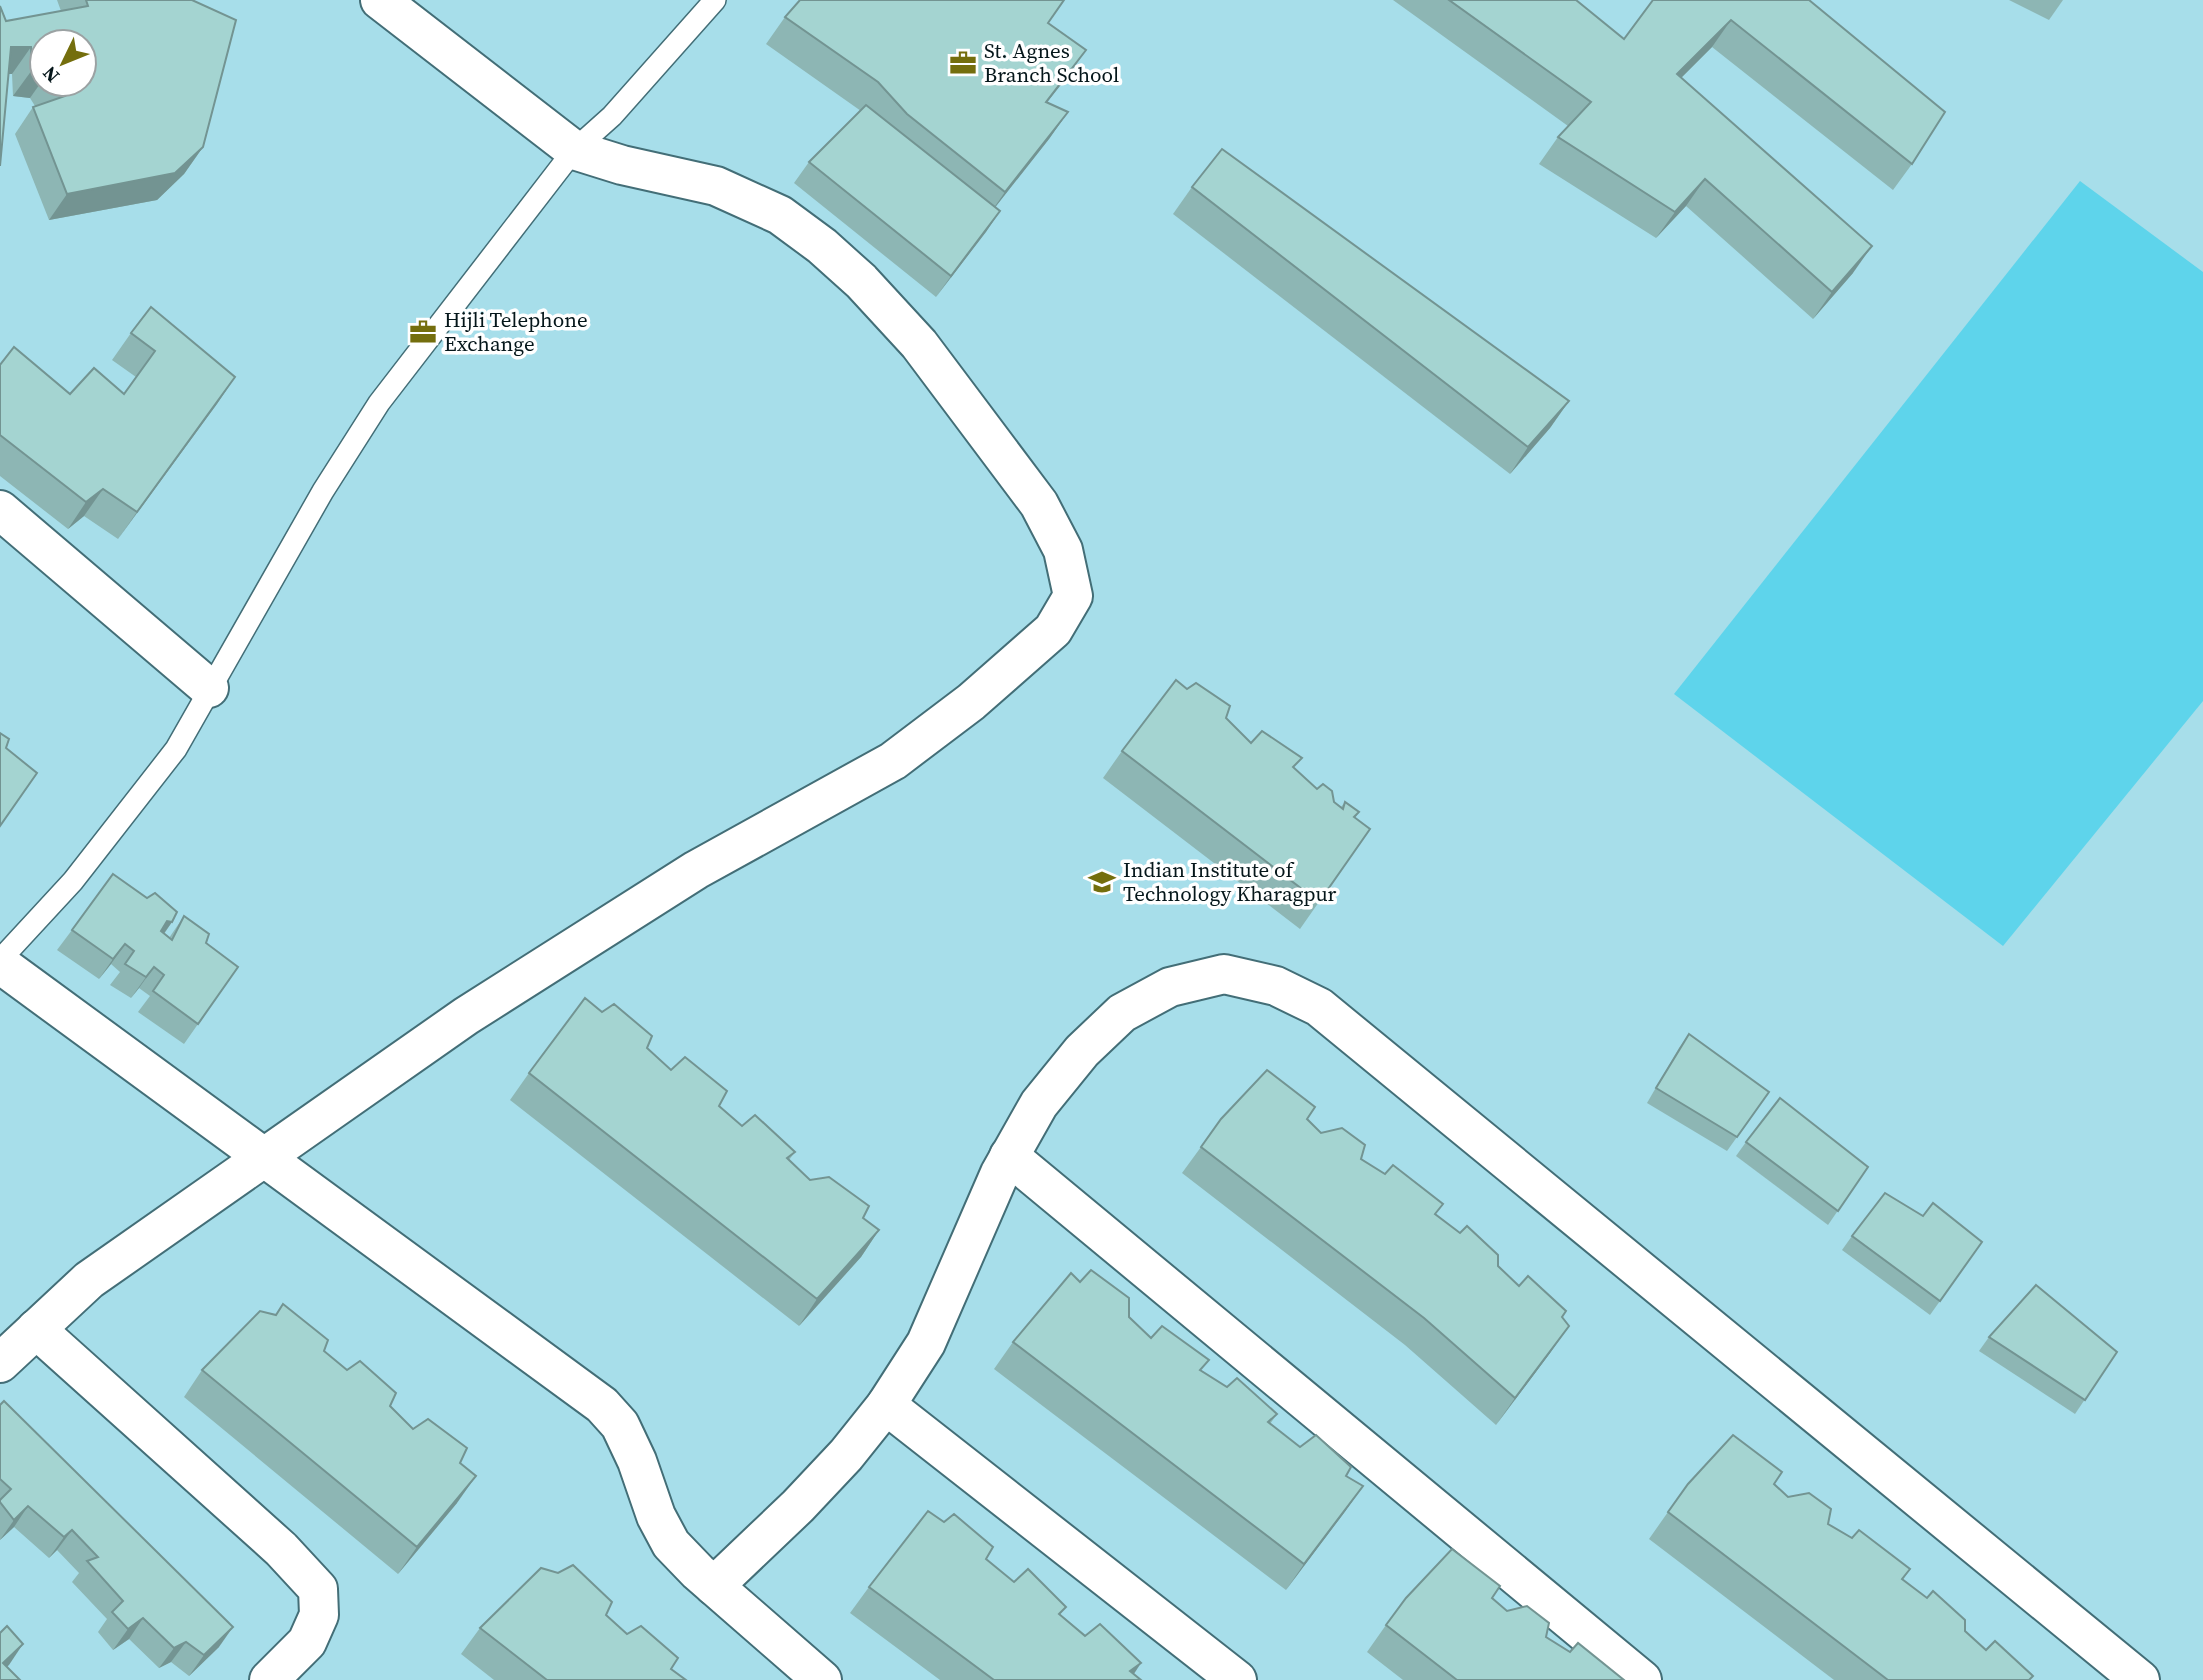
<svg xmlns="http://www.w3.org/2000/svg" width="2203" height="1680" font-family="'Source Serif 4',serif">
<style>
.built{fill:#a7deea;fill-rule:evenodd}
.green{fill:#5ed4eb}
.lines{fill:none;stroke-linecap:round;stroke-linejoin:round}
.service-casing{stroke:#436e77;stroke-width:24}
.minor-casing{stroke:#436e77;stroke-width:42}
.service{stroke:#fff;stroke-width:21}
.minor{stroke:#fff;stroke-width:38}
.wall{fill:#8db6b4;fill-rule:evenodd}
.shaded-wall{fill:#739492}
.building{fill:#a4d4d1;stroke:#739492;stroke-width:2}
.labels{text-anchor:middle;stroke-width:7;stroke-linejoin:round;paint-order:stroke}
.poi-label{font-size:21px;fill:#05161a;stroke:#fff;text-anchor:start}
</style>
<rect width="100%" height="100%" fill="#bceaf4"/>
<path class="built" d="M0 0H2203V1680H0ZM42 42H84V84H42Z"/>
<path class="green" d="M2080 181 2203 272V701L2003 946 1674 694Z"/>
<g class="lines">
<defs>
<path id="service" d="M0 960 73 881 176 749 323 491 379 403 574 150 612 116 715 0"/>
<g id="minor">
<path d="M0 510 209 688"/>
<path d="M0 964 602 1405 620 1425 637 1461 656 1516 671 1544 698 1572 822 1680"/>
<path d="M1009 1156 1642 1680"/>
<path d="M36 1329 281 1549 318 1589 319 1615 307 1642 269 1680"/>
<path d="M0 1363 89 1280 466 1016 696 870 893 761 971 702 1053 630 1073 596 1063 550 1039 504 919 344 861 281 822 246 780 215 716 186 622 165 574 150 380 0"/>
<path d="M886 1405 1237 1680"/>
<path d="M714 1586 798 1506 846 1455 886 1405 926 1343 1000 1173 1039 1104 1082 1051 1122 1013 1170 987 1224 974 1276 986 1319 1007 2140 1680"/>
</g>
</defs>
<use href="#service" class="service-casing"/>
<use href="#minor" class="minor-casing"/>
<use href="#service" class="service"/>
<use href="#minor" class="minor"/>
</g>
<g class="wall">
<path d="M57 0H192L203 147 184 174 157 200 49 220 15 134 33 107 35 106 30 98 13 96 12 74 6 21 61 11ZM42 42 84 84H42Z"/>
<path d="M1393 0H1576L1624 39 1809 0 1912 164 1893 190 1712 47 1681 78 1853 273 1813 319 1686 206 1656 238 1539 164 1558 137 1568 126Z"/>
<path d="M2009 0H2063L2049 20Z"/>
<path d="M785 17 1048 23 1086 50 1047 102 1068 112 1049 139 995 207 1000 211 936 297 794 183 809 162 861 111 766 44Z"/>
<path d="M1192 187 1569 401 1550 428 1510 474 1173 214Z"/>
<path d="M131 333 235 377 118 539 84 516 68 529 0 476V365L70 394H124L136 377 112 360Z"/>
<path d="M1187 689 1226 718 1251 743 1295 769 1317 789 1341 807 1345 802 1359 812 1355 818 1370 829 1300 929 1103 778 1122 751Z"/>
<path d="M184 916 206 943 238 967 184 1044 138 1012 150 996 139 988 131 998 110 985 120 972 111 964 99 979 57 950 72 930 172 922 164 934 169 938Z"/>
<path d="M1689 1034 1769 1092 1727 1151 1647 1103 1679 1048Z"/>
<path d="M647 1048 671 1070 719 1106 742 1126 795 1152 789 1160 810 1180 879 1230 861 1257 799 1326 510 1100 529 1073Z"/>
<path d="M1307 1119 1321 1133 1361 1159 1435 1215 1498 1266 1519 1286 1562 1317 1550 1353 1496 1425 1405 1345 1182 1173 1201 1147Z"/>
<path d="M1746 1142 1868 1167 1828 1225 1736 1156Z"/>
<path d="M1923 1216 1982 1242 1930 1315 1842 1250 1852 1236Z"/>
<path d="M1080 1282 1129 1317 1151 1338 1227 1387 1277 1414 1270 1424 1300 1447 1363 1486 1286 1590 994 1369 1013 1342Z"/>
<path d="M283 1304 324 1351 390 1406 413 1429 460 1463 457 1503 398 1574 184 1397 202 1370 276 1315Z"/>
<path d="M1989 1337 2117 1352 2075 1414 1979 1351Z"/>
<path d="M0 1405 219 1647 189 1676 171 1662 159 1668 129 1639 113 1650 98 1632 107 1619 72 1582 79 1573 57 1550 49 1558 14 1527 0 1540Z"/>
<path d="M1774 1484 1788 1497 1828 1524 1852 1538 1910 1569 1903 1580 1965 1631 1986 1650 2030 1680H1834L1649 1539 1668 1512Z"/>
<path d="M986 1559 1014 1582 1066 1607 1060 1614 1141 1680H940L850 1613 869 1587Z"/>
<path d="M1492 1598 1507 1611 1546 1637 1570 1652 1624 1680H1403L1367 1652 1386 1625Z"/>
<path d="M606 1615 627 1634 686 1680H494L461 1654 480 1628Z"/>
</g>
<g class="shaded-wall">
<path d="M1731 20 1712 47 1658 101 1677 74Z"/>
<path d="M11 47H31L12 74H0Z"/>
<path d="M1086 50 1067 77 1027 128 1046 102Z"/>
<path d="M32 70H42V81L30 98 13 96Z"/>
<path d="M1068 112 1049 139 986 219 1005 192Z"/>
<path d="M203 147 184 174 157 200 49 220 67 194Z"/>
<path d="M1705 179 1686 206 1656 238 1675 212Z"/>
<path d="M1000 211 986 232 936 297 951 276Z"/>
<path d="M1872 246 1853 273 1813 319 1832 292Z"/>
<path d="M235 377 217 404 118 539 137 512Z"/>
<path d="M1569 401 1550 428 1510 474 1528 447Z"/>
<path d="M103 489 84 516 68 529 86 502Z"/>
<path d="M167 921 172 922 157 943 153 942Z"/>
<path d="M125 944 111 964 99 979 113 959Z"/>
<path d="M154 967 139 988 131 998 146 977Z"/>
<path d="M879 1230 861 1257 799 1326 817 1299Z"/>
<path d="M1569 1326 1550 1353 1496 1425 1515 1398Z"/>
<path d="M476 1476 457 1503 398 1574 417 1547Z"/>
<path d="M1363 1486 1344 1513 1286 1590 1304 1564Z"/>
<path d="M28 1506 14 1527 0 1540 14 1520Z"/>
<path d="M72 1530 57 1550 49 1558 64 1537Z"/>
<path d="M143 1618 129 1639 113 1650 128 1629Z"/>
<path d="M233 1627 219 1647 189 1676 204 1655Z"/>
<path d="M186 1642 171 1662 159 1668 174 1648Z"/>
<path d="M23 1644 9 1665 0 1673 3 1663Z"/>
<path d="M1141 1663 1130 1680V1671Z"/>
</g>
<g class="building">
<path d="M86 0H192L236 20 203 147 175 173 67 194 33 107 65 96 57 84H84V42H42V70H32L31 47H11L0 166V6L6 21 88 6Z"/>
<path d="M800 0H1064L1048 23 1086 50 1046 102 1068 112 1005 192 907 114 878 82 785 17Z"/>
<path d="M1449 0H1576L1624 39 1653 0H1809L1945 112 1912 164 1731 20 1677 74 1872 246 1832 292 1705 179 1675 212 1558 137 1591 102Z"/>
<path d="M866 105 1000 211 951 276 809 162Z"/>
<path d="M1222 149 1569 401 1528 447 1192 187Z"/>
<path d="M151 307 235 377 137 512 103 489 86 502 0 435V365L14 347 70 394 94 368 124 394 155 351 131 333Z"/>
<path d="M1176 680 1187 689 1196 683 1230 706 1226 718 1251 743 1262 731 1302 758 1293 767 1317 789 1323 784 1332 791 1334 802 1343 809 1345 802 1359 812 1354 817 1370 829 1319 902 1122 751Z"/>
<path d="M0 733 9 739 6 748 37 773 0 826Z"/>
<path d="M113 874 147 898 155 893 177 912 172 922 167 921 161 931 172 940 184 916 209 934 206 943 238 967 198 1024 153 991 164 975 154 967 146 977 125 964 134 951 125 944 113 959 72 930Z"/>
<path d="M585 998 602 1012 614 1004 652 1036 647 1048 671 1070 685 1057 727 1091 719 1106 742 1126 755 1115 795 1152 787 1158 810 1180 829 1177 869 1206 863 1218 879 1230 817 1299 529 1073Z"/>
<path d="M1689 1034 1769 1092 1737 1137 1656 1088Z"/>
<path d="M1267 1070 1315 1107 1307 1119 1321 1133 1342 1128 1365 1145 1361 1159 1385 1174 1393 1165 1443 1204 1435 1214 1460 1233 1467 1226 1498 1255V1266L1519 1286 1528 1276 1566 1311 1562 1317 1569 1326 1515 1398 1424 1318 1201 1147 1221 1119Z"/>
<path d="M1780 1098 1868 1167 1838 1211 1746 1142Z"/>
<path d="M1885 1193 1923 1216 1933 1203 1982 1242 1940 1301 1852 1236Z"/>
<path d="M1091 1270 1129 1298V1317L1151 1338 1162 1326 1209 1360 1200 1370 1227 1387 1237 1378 1277 1414 1268 1422 1300 1447 1316 1435 1351 1467 1346 1476 1363 1486 1304 1564 1013 1342 1071 1273 1080 1282Z"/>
<path d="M2036 1285 2117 1352 2085 1400 1989 1337Z"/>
<path d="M283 1304 328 1340 324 1351 347 1370 360 1361 396 1393 390 1406 413 1429 428 1419 467 1448 460 1463 476 1476 417 1547 202 1370 260 1311 276 1315Z"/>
<path d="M4 1401 233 1627 204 1655 186 1642 174 1648 143 1618 128 1629 112 1612 123 1601 87 1561 98 1557 72 1530 64 1537 28 1506 14 1520 0 1502V1500L11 1489 0 1479V1405Z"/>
<path d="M1733 1435 1782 1472 1774 1484 1788 1497 1809 1493 1831 1509 1828 1524 1852 1538 1859 1530 1910 1569 1902 1579 1927 1598 1933 1591 1965 1620V1631L1986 1650 1995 1641 2033 1676 2029 1680H1888L1668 1512 1688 1484Z"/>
<path d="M928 1511 944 1522 954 1514 993 1547 986 1559 1014 1582 1028 1569 1066 1607 1059 1614 1085 1636 1100 1624 1141 1663 1130 1671 1141 1680H994L869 1587Z"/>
<path d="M1452 1549 1500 1586 1492 1598 1507 1611 1527 1606 1549 1623 1546 1637 1570 1652 1578 1643 1624 1680H1457L1386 1625 1406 1598Z"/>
<path d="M573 1565 612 1602 606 1615 627 1634 641 1626 678 1658 671 1669 686 1680H547L480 1628 541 1568 558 1573Z"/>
<path d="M7 1626 23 1644 3 1663 20 1680H0V1633Z"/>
</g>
<defs>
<symbol id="office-bare" viewBox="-9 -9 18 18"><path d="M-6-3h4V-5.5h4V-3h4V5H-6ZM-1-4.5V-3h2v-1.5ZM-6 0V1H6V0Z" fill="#746e0d" stroke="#fff" stroke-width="2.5" paint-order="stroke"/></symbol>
<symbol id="university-bare" viewBox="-9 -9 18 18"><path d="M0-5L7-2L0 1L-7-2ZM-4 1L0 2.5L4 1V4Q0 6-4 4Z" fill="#746e0d" stroke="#fff" stroke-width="2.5" paint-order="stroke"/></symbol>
</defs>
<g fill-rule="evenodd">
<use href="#office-bare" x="944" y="44" width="38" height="38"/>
<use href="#office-bare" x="404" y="313" width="38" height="38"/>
<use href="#university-bare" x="1083" y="863" width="38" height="38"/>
</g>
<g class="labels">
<g class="poi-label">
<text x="984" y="58">St. Agnes<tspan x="984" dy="24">Branch School</tspan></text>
<text x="444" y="327">Hijli Telephone<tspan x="444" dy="24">Exchange</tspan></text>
<text x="1123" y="877">Indian Institute of<tspan x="1123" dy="24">Technology Kharagpur</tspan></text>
</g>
</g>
<g transform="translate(63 63) rotate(227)"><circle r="33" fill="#ffffff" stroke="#9ba2a3" stroke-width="2"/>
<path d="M0-5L12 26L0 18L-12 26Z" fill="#746e0d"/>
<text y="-10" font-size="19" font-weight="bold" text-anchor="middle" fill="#05161a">N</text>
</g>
</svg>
